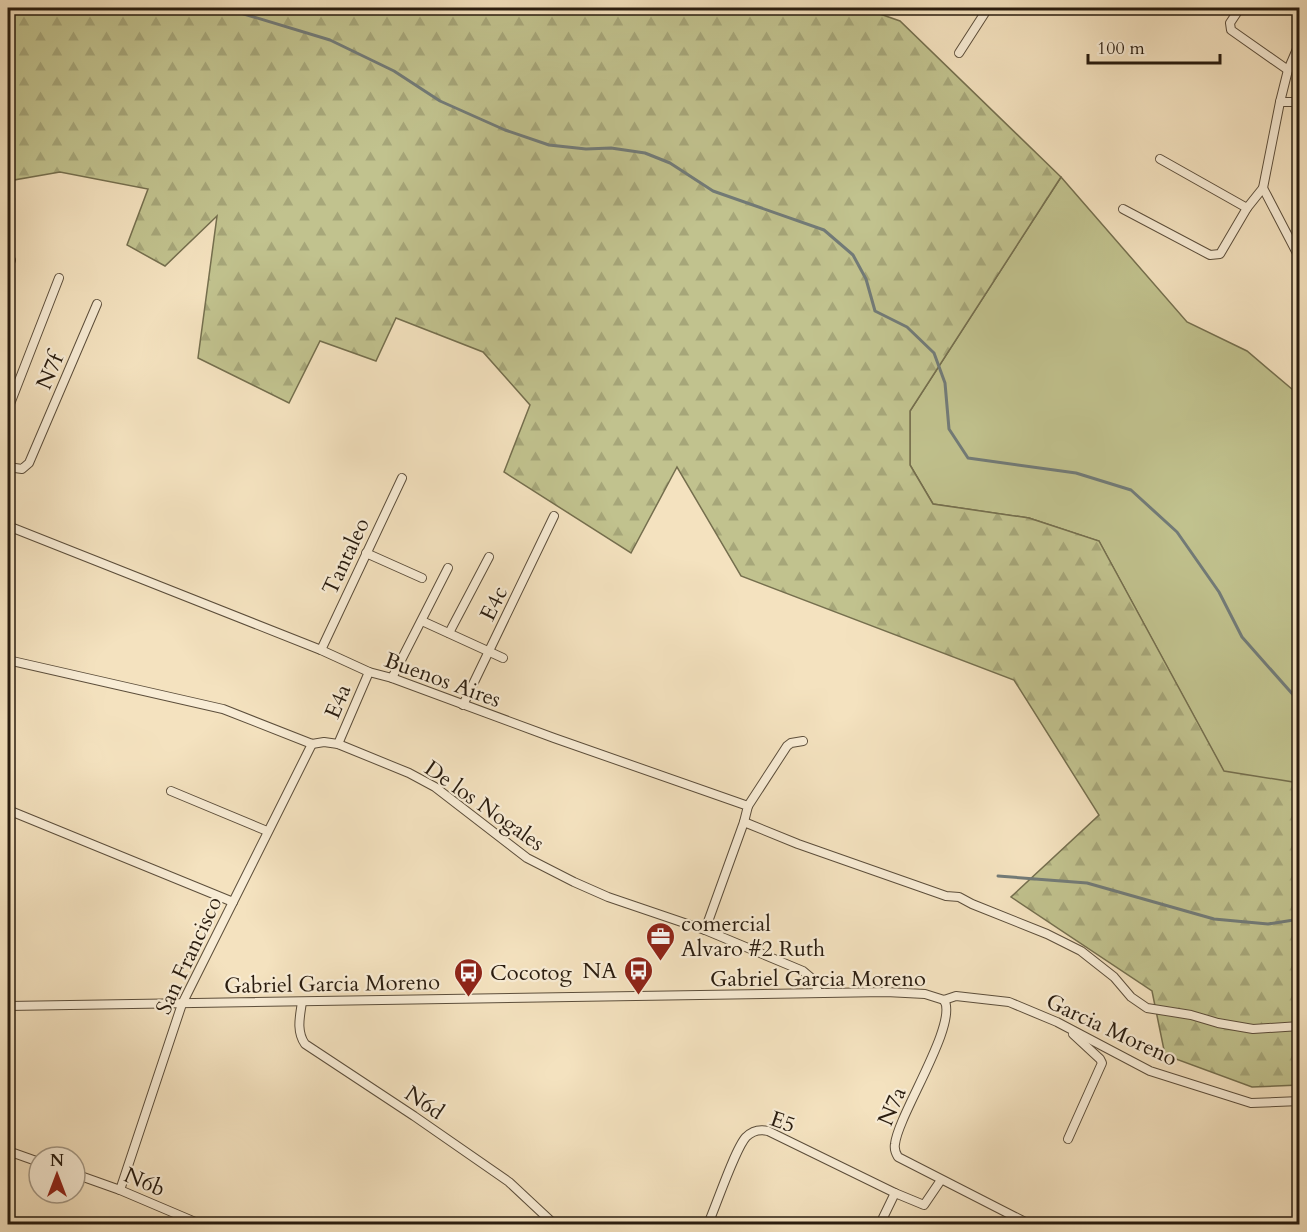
<svg xmlns="http://www.w3.org/2000/svg" width="1307" height="1232" font-family="Cardo,serif">
<style>
.grass{fill:#c1c28e;stroke:#756f4e;stroke-width:1.5}
.forest{fill:url(#forest-firs);stroke:#756f4e;stroke-width:1.5}
.lines{fill:none;stroke-linecap:round;stroke-linejoin:round}
.stream{stroke:#727b78;stroke-width:3}
.minor-casing{stroke:#5c4e3b;stroke-width:10}
.minor{stroke:#f8ecd5;stroke-width:8}
.labels{text-anchor:middle;stroke-width:4.5;stroke-linejoin:round;paint-order:stroke}
.street-label{font-size:22px;fill:#291c0f;stroke:#f8ecd5}
.poi-label{font-size:22px;fill:#291c0f;stroke:#f8ecd5;text-anchor:start}
</style>
<defs>
<pattern id="forest-firs" width="22" height="20" patternUnits="userSpaceOnUse" patternTransform="scale(1.5)"><rect width="22" height="20" fill="#c1c28e"/><path d="M5 1l3.5 6h-7zM16 11l3.5 6h-7z" fill="#a6a679"/></pattern>
</defs>
<rect width="100%" height="100%" fill="#f4e2bf"/>
<filter id="stains"><feTurbulence type="fractalNoise" baseFrequency=".00333" numOctaves="4"/><feColorMatrix values="0 0 0 0 .2 0 0 0 0 .09 0 0 0 0 .02 0 0 0 .5 -.17"/></filter>
<radialGradient id="worn" r=".72"><stop offset=".6" stop-color="#630" stop-opacity="0"/><stop offset="1" stop-color="#630" stop-opacity=".3"/></radialGradient>
<path class="grass" d="M1061 177 1187 322 1247 351 1299 395V789L1224 772 1099 541 1029 518 933 504 910 465V411Z"/>
<path class="forest" d="M8 8H863L900 21 1061 177 910 411V465L933 504 1029 518 1099 541 1224 771 1299 783V1085L1252 1087 1165 1055 1152 991 1011 897 1099 815 1014 680 741 576 677 467 631 553 504 472 530 405 483 352 396 318 376 361 320 341 289 403 198 358 217 216 165 266 127 245 148 189 60 172 8 181Z"/>
<g class="lines">
<g class="stream">
<path d="M224 8 330 40 394 71 440 101 505 130 549 145 586 149 611 148 645 153 670 163 713 191 824 230 853 255 866 279 875 311 907 327 934 353 945 383 949 429 968 458 1076 473 1131 490 1177 532 1219 592 1242 637 1296 698 1300 699"/>
<path d="M998 876 1087 883 1214 919 1268 924 1300 919"/>
</g>
<defs>
<g id="minor">
<path d="M1240 8 1230 23 1231 30 1288 70"/>
<path d="M959 53 988 8"/>
<path d="M1280 102H1300"/>
<path d="M1160 159 1247 208"/>
<path d="M1263 188 1300 259"/>
<path d="M1123 209 1210 255 1220 254 1247 208 1263 188 1280 102 1288 70 1300 42"/>
<path d="M8 268 11 260"/>
<path d="M8 409 59 278"/>
<path d="M8 467 22 469 29 463 97 304"/>
<path d="M8 526 321 650 369 672 392 678 554 738 748 806 744 822 705 930"/>
<path d="M366 553 422 578"/>
<path d="M422 621 503 658"/>
<path d="M449 633 489 557"/>
<path d="M321 650 402 478"/>
<path d="M8 660 223 709 312 744 324 742 338 744 409 773 435 787 527 858 574 882 608 897 705 930 803 971 815 981 818 993"/>
<path d="M392 678 448 568"/>
<path d="M463 705 554 516"/>
<path d="M338 744 369 672"/>
<path d="M171 791 267 831"/>
<path d="M748 806 787 746 791 743 803 741"/>
<path d="M8 810 233 902"/>
<path d="M744 822 798 844 946 896 959 897 972 904 1047 934 1081 951 1114 977 1131 997 1147 1008 1191 1015 1218 1023 1253 1029 1300 1026"/>
<path d="M944 1000 956 996 1009 1002 1057 1022 1150 1071 1251 1103 1300 1101"/>
<path d="M944 1000C959 1023 898 1115 895 1144 894 1149 895 1152 898 1157L1029 1224"/>
<path d="M302 1002C300 1016 296 1031 305 1044L414 1116 509 1182 554 1224"/>
<path d="M8 1006 886 992 925 994 944 1000"/>
<path d="M1068 1139 1102 1063 1100 1059 1073 1034"/>
<path d="M8 1151 39 1162"/>
<path d="M75 1174 120 1190 200 1224"/>
<path d="M120 1190 182 1004 312 744"/>
<path d="M708 1224C716 1206 735 1149 746 1137 753 1130 760 1129 768 1131L895 1193"/>
<path d="M880 1224 895 1193 924 1205 941 1180"/>
<path d="M1193 1224 1199 1222 1205 1224"/>
</g>
</defs>
<use href="#minor" class="minor-casing"/>
<use href="#minor" class="minor"/>
</g>
<defs>
<symbol id="office-pin" viewBox="-11 -11 22 30"><path d="M0 17L-7.5 6A9.5 9.5 0 1 1 7.5 6Z" fill="#8f2418" stroke="#f8ecd5"/><path d="M-6-3h4V-5.5h4V-3h4V5H-6ZM-1-4.5V-3h2v-1.5ZM-6 0V1H6V0Z" fill="#fff"/></symbol>
<symbol id="bus-pin" viewBox="-11 -11 22 30"><path d="M0 17L-7.5 6A9.5 9.5 0 1 1 7.5 6Z" fill="#8f2418" stroke="#f8ecd5"/><path d="M-5-6H5V4H4V6H2V4H-2V6H-4V4H-5ZM-3.5-4V0h7V-4ZM-3.5 1.2v1.5H-2V1.2ZM2 1.2v1.5H3.5V1.2Z" fill="#fff"/></symbol>
</defs>
<g fill-rule="evenodd">
<use href="#office-pin" x="644" y="920" width="33" height="45"/>
<use href="#bus-pin" x="622" y="954" width="33" height="45"/>
<use href="#bus-pin" x="452" y="956" width="33" height="45"/>
</g>
<g class="labels">
<g class="street-label">
<text transform="translate(49 371) rotate(-67)" y="8">N7f</text>
<text transform="translate(345 556) rotate(-65)" y="8">Tantaleo</text>
<text transform="translate(493 603) rotate(-64)" y="8">E4c</text>
<text transform="translate(443 679) rotate(20)" y="8">Buenos Aires</text>
<text transform="translate(337 701) rotate(-67)" y="8">E4a</text>
<text transform="translate(485 805) rotate(35)" y="8">De los Nogales</text>
<text transform="translate(188 955) rotate(-65)" y="8">San Francisco</text>
<text x="818" y="986">Gabriel Garcia Moreno</text>
<text transform="translate(332 983) rotate(-1)" y="8">Gabriel Garcia Moreno</text>
<text transform="translate(1112 1029) rotate(25)" y="8">Garcia Moreno</text>
<text transform="translate(425 1102) rotate(34)" y="8">N6d</text>
<text transform="translate(891 1106) rotate(-67)" y="8">N7a</text>
<text transform="translate(783 1121) rotate(19)" y="8">E5</text>
<text transform="translate(145 1181) rotate(23)" y="8">N6b</text>
</g>
<g class="poi-label">
<text x="681" y="931">comercial<tspan x="681" dy="25">Alvaro #2 Ruth</tspan></text>
<text x="617" y="978" text-anchor="end">NA</text>
<text x="490" y="980">Cocotog</text>
</g>
</g>
<rect width="1307" height="1232" fill="none" stroke="#f4e2bf" stroke-width="30"/>
<rect x="9" y="9" width="1289" height="1214" fill="none" stroke="#291c0f" stroke-width="3"/>
<rect x="15" y="15" width="1277" height="1202" fill="none" stroke="#291c0f" stroke-width="1.5"/>
<g transform="translate(57 1175)"><circle r="28" fill="#f8ecd5" stroke="#a59986" stroke-width="1.5"/>
<path d="M0-4.5L10 22L0 15L-10 22Z" fill="#8f2418"/>
<text y="-9" font-size="16" font-weight="bold" text-anchor="middle" fill="#291c0f">N</text>
</g>
<path d="M1088 54v9h132v-9" fill="none" stroke="#291c0f" stroke-width="3"/>
<text x="1097" y="54" font-size="18" fill="#291c0f" stroke="#f8ecd5" stroke-width="4.5" paint-order="stroke">100 m</text>
<rect width="100%" height="100%" filter="url(#stains)"/>
<rect width="100%" height="100%" fill="url(#worn)"/>
</svg>
